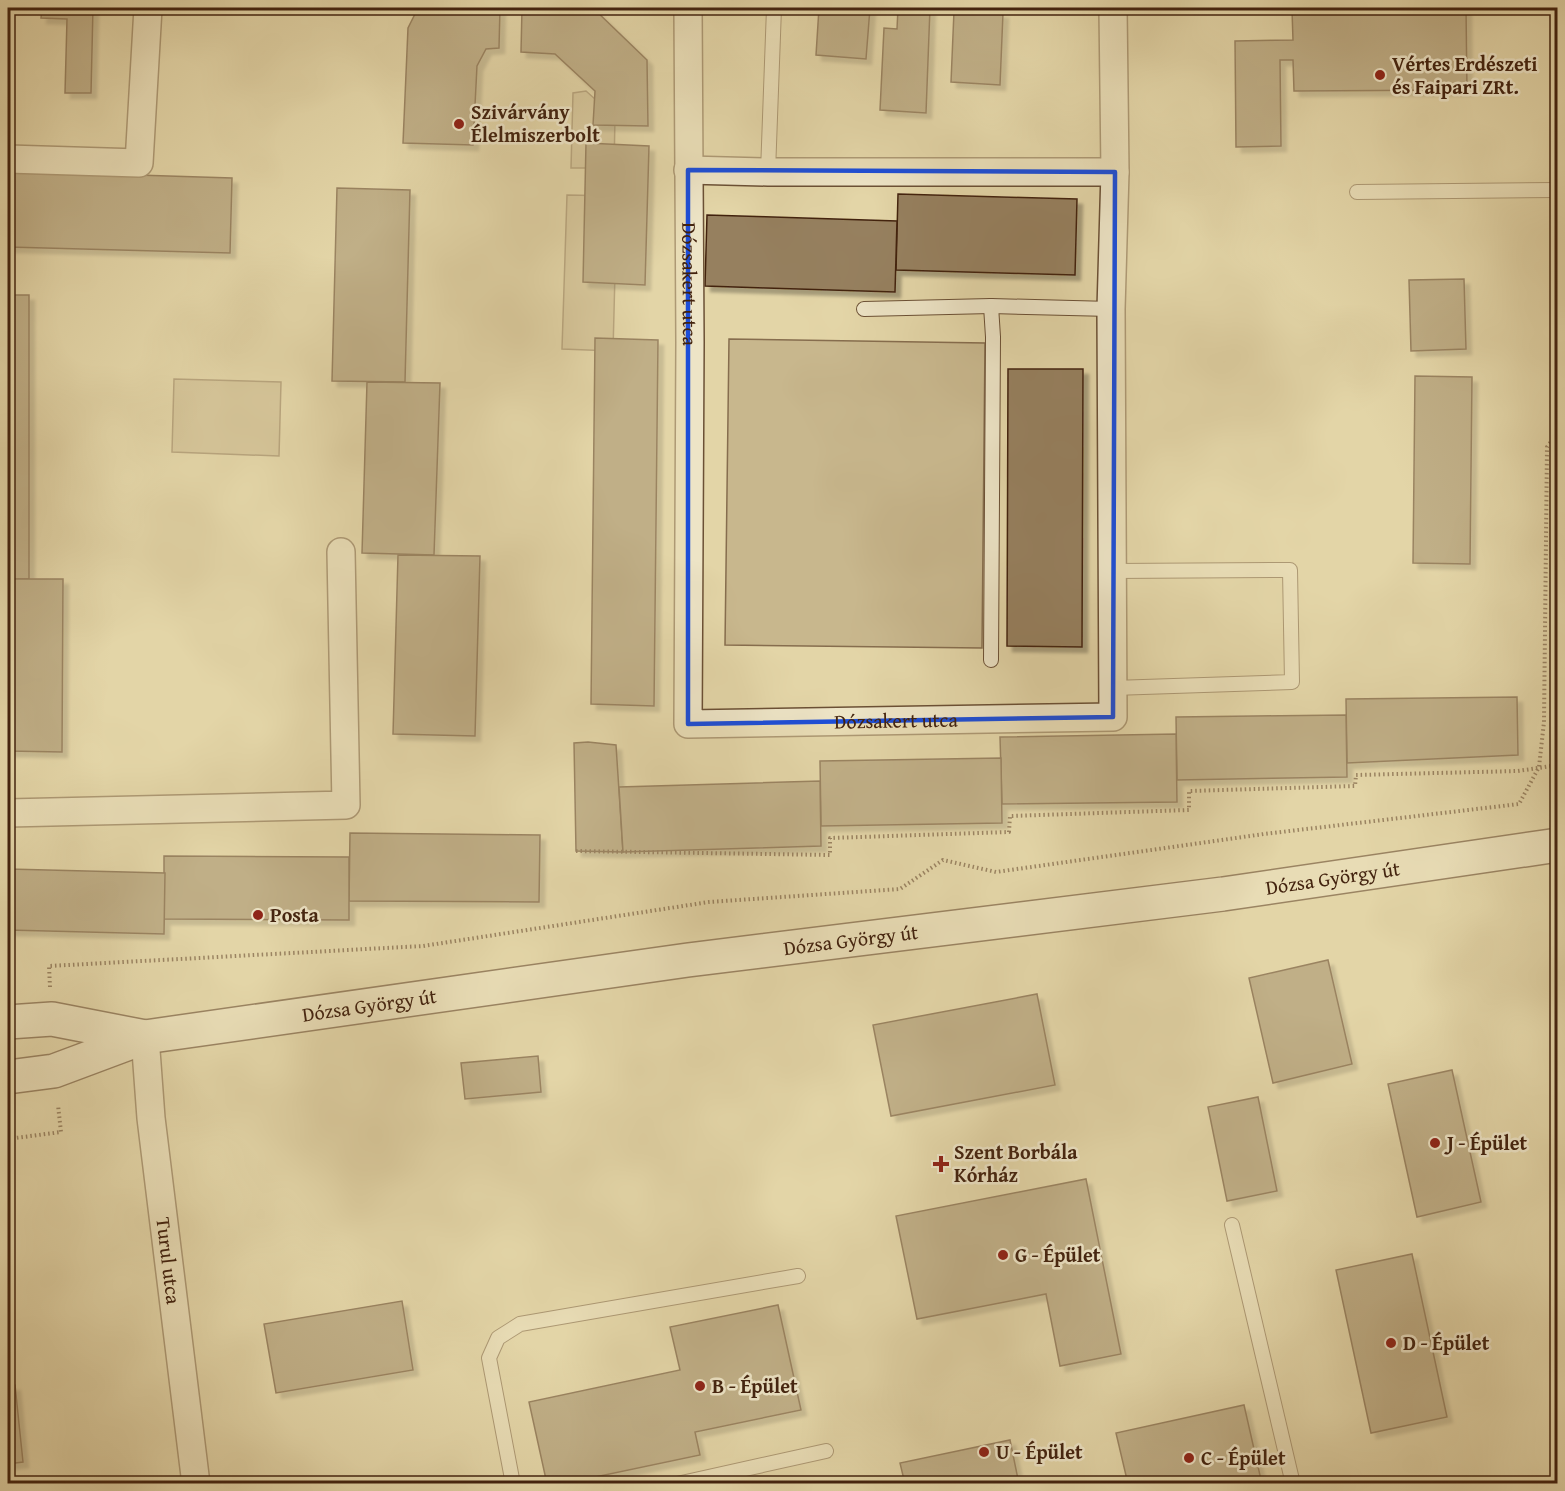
<svg xmlns="http://www.w3.org/2000/svg" width="1565" height="1491" font-family="'Gentium Book Plus',serif">
<style>
.green{fill:#c8b78d;stroke:#866d4e;stroke-width:1.5}
.building{fill:#96805e;stroke:#43230f;stroke-width:1.5;filter:url(#shadow)}
.lines{fill:none;stroke-linecap:round;stroke-linejoin:round}
.lane-casing{stroke:#6b5035;stroke-width:16}
.street-casing{stroke:#6b5035;stroke-width:30}
.secondary-casing{stroke:#43230f;stroke-width:36}
.path{stroke:#43230f;stroke-width:4;stroke-dasharray:1.5 3;stroke-linecap:butt}
.lane{stroke:#ede4c6;stroke-width:14}
.street{stroke:#ede4c6;stroke-width:27}
.secondary{stroke:#ede4c6;stroke-width:33}
.marked{fill:none;stroke:#1d4ed8;stroke-width:4.5;stroke-linejoin:round}
.poi-dot{fill:#8f2418;stroke:#ede4c6;stroke-width:2}
.labels{text-anchor:middle;stroke-width:5;stroke-linejoin:round;paint-order:stroke}
.poi-label{font-size:20px;font-weight:bold;fill:#43230f;stroke:#ede4c6;text-anchor:start}
.street-label{font-size:20px;fill:#43230f;stroke:#ede4c6}
</style>
<defs>
<filter id="shadow"><feDropShadow dx="5.5" dy="5.5" stdDeviation="1.5" flood-color="#0004"/></filter>
</defs>
<rect width="100%" height="100%" fill="#e3d5a7"/>
<filter id="stains"><feTurbulence type="fractalNoise" baseFrequency=".00333" numOctaves="4"/><feColorMatrix values="0 0 0 0 .2 0 0 0 0 .09 0 0 0 0 .02 0 0 0 .5 -.17"/></filter>
<radialGradient id="worn" r=".72"><stop offset=".6" stop-color="#630" stop-opacity="0"/><stop offset="1" stop-color="#630" stop-opacity=".3"/></radialGradient>
<g class="green">
<path d="M586 91 615 117 614 168H571L573 93Z"/>
<path d="M567 195 617 196 613 351 562 349Z"/>
<path d="M729 339 985 343 982 648 725 645Z"/>
<path d="M174 379 281 382 279 456 172 452Z"/>
</g>
<g class="building">
<path d="M42 8H93L91 93H65L67 19 41 18Z"/>
<path d="M418 8H500L499 48 486 49 477 66 473 145 403 143 408 28Z"/>
<path d="M522 8H593L647 60 648 126 593 125 595 91 555 54 521 52Z"/>
<path d="M819 8H870L866 59 816 55Z"/>
<path d="M898 8H930L926 113 880 110 884 28 897 29Z"/>
<path d="M1466 8 1467 90 1294 91 1293 60H1280L1281 146 1236 147 1235 41 1293 40 1292 10Z"/>
<path d="M954 11 1003 13 1000 85 951 82Z"/>
<path d="M586 143 649 146 645 285 583 282Z"/>
<path d="M8 171 232 178 230 253 8 247Z"/>
<path d="M337 188 410 190 405 382 332 381Z"/>
<path d="M898 194 1077 199 1075 275 896 270Z"/>
<path d="M707 215 897 221 895 292 705 286Z"/>
<path d="M1464 279 1466 349 1411 351 1409 280Z"/>
<rect x="8" y="295" width="21" height="284"/>
<path d="M595 338 658 340 654 706 591 704Z"/>
<path d="M1008 369H1083L1082 647 1007 646Z"/>
<path d="M1415 376 1472 377 1470 564 1413 563Z"/>
<path d="M367 382 440 383 434 555 362 553Z"/>
<path d="M398 555 480 556 475 736 393 734Z"/>
<path d="M8 579H63L62 752 8 751Z"/>
<path d="M1517 697 1518 755 1347 763 1346 699Z"/>
<path d="M1346 715 1347 777 1177 780 1176 717Z"/>
<path d="M1176 734 1177 802 1002 804 1000 737Z"/>
<path d="M588 742 616 745 623 852 576 851 574 743Z"/>
<path d="M1001 758 1002 823 821 826 820 761Z"/>
<path d="M820 781 821 846 623 852 619 787Z"/>
<path d="M350 833 540 835 539 902 349 901Z"/>
<path d="M164 856 349 857V920L164 919Z"/>
<path d="M8 869 165 873 164 934 8 930Z"/>
<path d="M1328 960 1352 1064 1273 1083 1249 978Z"/>
<path d="M1037 994 1055 1085 891 1116 873 1025Z"/>
<path d="M538 1056 541 1092 465 1099 461 1063Z"/>
<path d="M1452 1070 1481 1202 1417 1217 1388 1084Z"/>
<path d="M1258 1097 1277 1191 1227 1201 1208 1107Z"/>
<path d="M1086 1179 1121 1354 1060 1366 1046 1294 917 1319 896 1216Z"/>
<path d="M1412 1254 1447 1417 1371 1433 1336 1270Z"/>
<path d="M402 1301 413 1370 276 1393 264 1324Z"/>
<path d="M778 1305 801 1410 695 1432 700 1455 562 1484H547L529 1402 680 1370 670 1327Z"/>
<path d="M15 1385 23 1462 8 1464V1386Z"/>
<path d="M1244 1405 1262 1484H1128L1116 1433Z"/>
<path d="M1010 1440 1019 1484H905L900 1463Z"/>
</g>
<g class="lines">
<defs>
<g id="lane">
<path d="M768 172 774 8"/>
<path d="M1357 192 1558 190"/>
<path d="M864 309 991 306"/>
<path d="M991 660 993 337 991 306 1111 309"/>
<path d="M1113 688 1292 682 1290 570 1113 571"/>
<path d="M1232 1225 1293 1484"/>
<path d="M513 1484 489 1358 498 1338 520 1324 798 1276"/>
<path d="M677 1484 826 1451"/>
</g>
<g id="street">
<path id="s1" d="M688 8 690 342 688 724 1113 717 1111 309 1115 172 1113 8"/>
<path d="M8 159 139 163 148 8"/>
<path d="M688 170 768 172H1115"/>
<path d="M8 813 346 805 341 552"/>
<path id="s2" d="M145 1037 151 1118 196 1484"/>
</g>
<g id="secondary">
<path d="M8 1022 52 1019 145 1037"/>
<path id="s3" d="M8 1077 54 1071 145 1037 688 960 1223 894 1558 845"/>
</g>
</defs>
<use href="#lane" class="lane-casing"/>
<use href="#street" class="street-casing"/>
<use href="#secondary" class="secondary-casing"/>
<g class="path">
<path d="M576 851 830 855V838L1009 832 1010 816 1189 810V791L1355 786 1356 775 1518 771 1558 765"/>
<path d="M50 987 49 966 423 946 709 902 900 889 943 860 996 872 1264 834 1519 804 1539 767 1544 722 1547 447 1558 432"/>
<path d="M8 1139 61 1132 58 1105"/>
</g>
<use href="#lane" class="lane"/>
<use href="#street" class="street"/>
<use href="#secondary" class="secondary"/>
</g>
<path d="M0 0H1565V1491H0ZM688 170 1115 172 1113 717 688 724Z" fill="#e3d5a7" fill-opacity=".55" fill-rule="evenodd"/>
<path class="marked" d="M688 170 1115 172 1113 717 688 724Z"/>
<g class="poi-dot">
<circle cx="1380" cy="75" r="6"/>
<circle cx="459" cy="124" r="6"/>
<circle cx="258" cy="915" r="6"/>
<circle cx="1435" cy="1143" r="6"/>
<path d="M938 1155h6v6h6v6h-6v6h-6v-6h-6v-6h6z"/>
<circle cx="1003" cy="1255" r="6"/>
<circle cx="1391" cy="1343" r="6"/>
<circle cx="700" cy="1386" r="6"/>
<circle cx="984" cy="1452" r="6"/>
<circle cx="1189" cy="1458" r="6"/>
</g>
<g class="labels">
<g class="poi-label">
<text x="1392" y="71">Vértes Erdészeti<tspan x="1392" dy="23">és Faipari ZRt.</tspan></text>
<text x="471" y="119">Szivárvány<tspan x="471" dy="23">Élelmiszerbolt</tspan></text>
<text x="270" y="922">Posta</text>
<text x="1447" y="1150">J - Épület</text>
<text x="954" y="1159">Szent Borbála<tspan x="954" dy="23">Kórház</tspan></text>
<text x="1015" y="1262">G - Épület</text>
<text x="1403" y="1350">D - Épület</text>
<text x="712" y="1393">B - Épület</text>
<text x="996" y="1459">U - Épület</text>
<text x="1201" y="1465">C - Épület</text>
</g>
<g class="street-label">
<text dy="7" stroke="none"><textPath href="#s1" startOffset="276">Dózsakert utca</textPath></text>
<text dy="7" stroke="none"><textPath href="#s1" startOffset="924">Dózsakert utca</textPath></text>
<text dy="7" stroke="none"><textPath href="#s3" startOffset="1342">Dózsa György út</textPath></text>
<text dy="7" stroke="none"><textPath href="#s3" startOffset="856">Dózsa György út</textPath></text>
<text dy="7" stroke="none"><textPath href="#s3" startOffset="370">Dózsa György út</textPath></text>
<text dy="7" stroke="none"><textPath href="#s2" startOffset="225">Turul utca</textPath></text>
</g>
</g>
<rect width="1565" height="1491" fill="none" stroke="#e3d5a7" stroke-width="30"/>
<rect x="9" y="9" width="1547" height="1473" fill="none" stroke="#43230f" stroke-width="3"/>
<rect x="15" y="15" width="1535" height="1461" fill="none" stroke="#43230f" stroke-width="1.5"/>
<rect width="100%" height="100%" filter="url(#stains)"/>
<rect width="100%" height="100%" fill="url(#worn)"/>
</svg>
